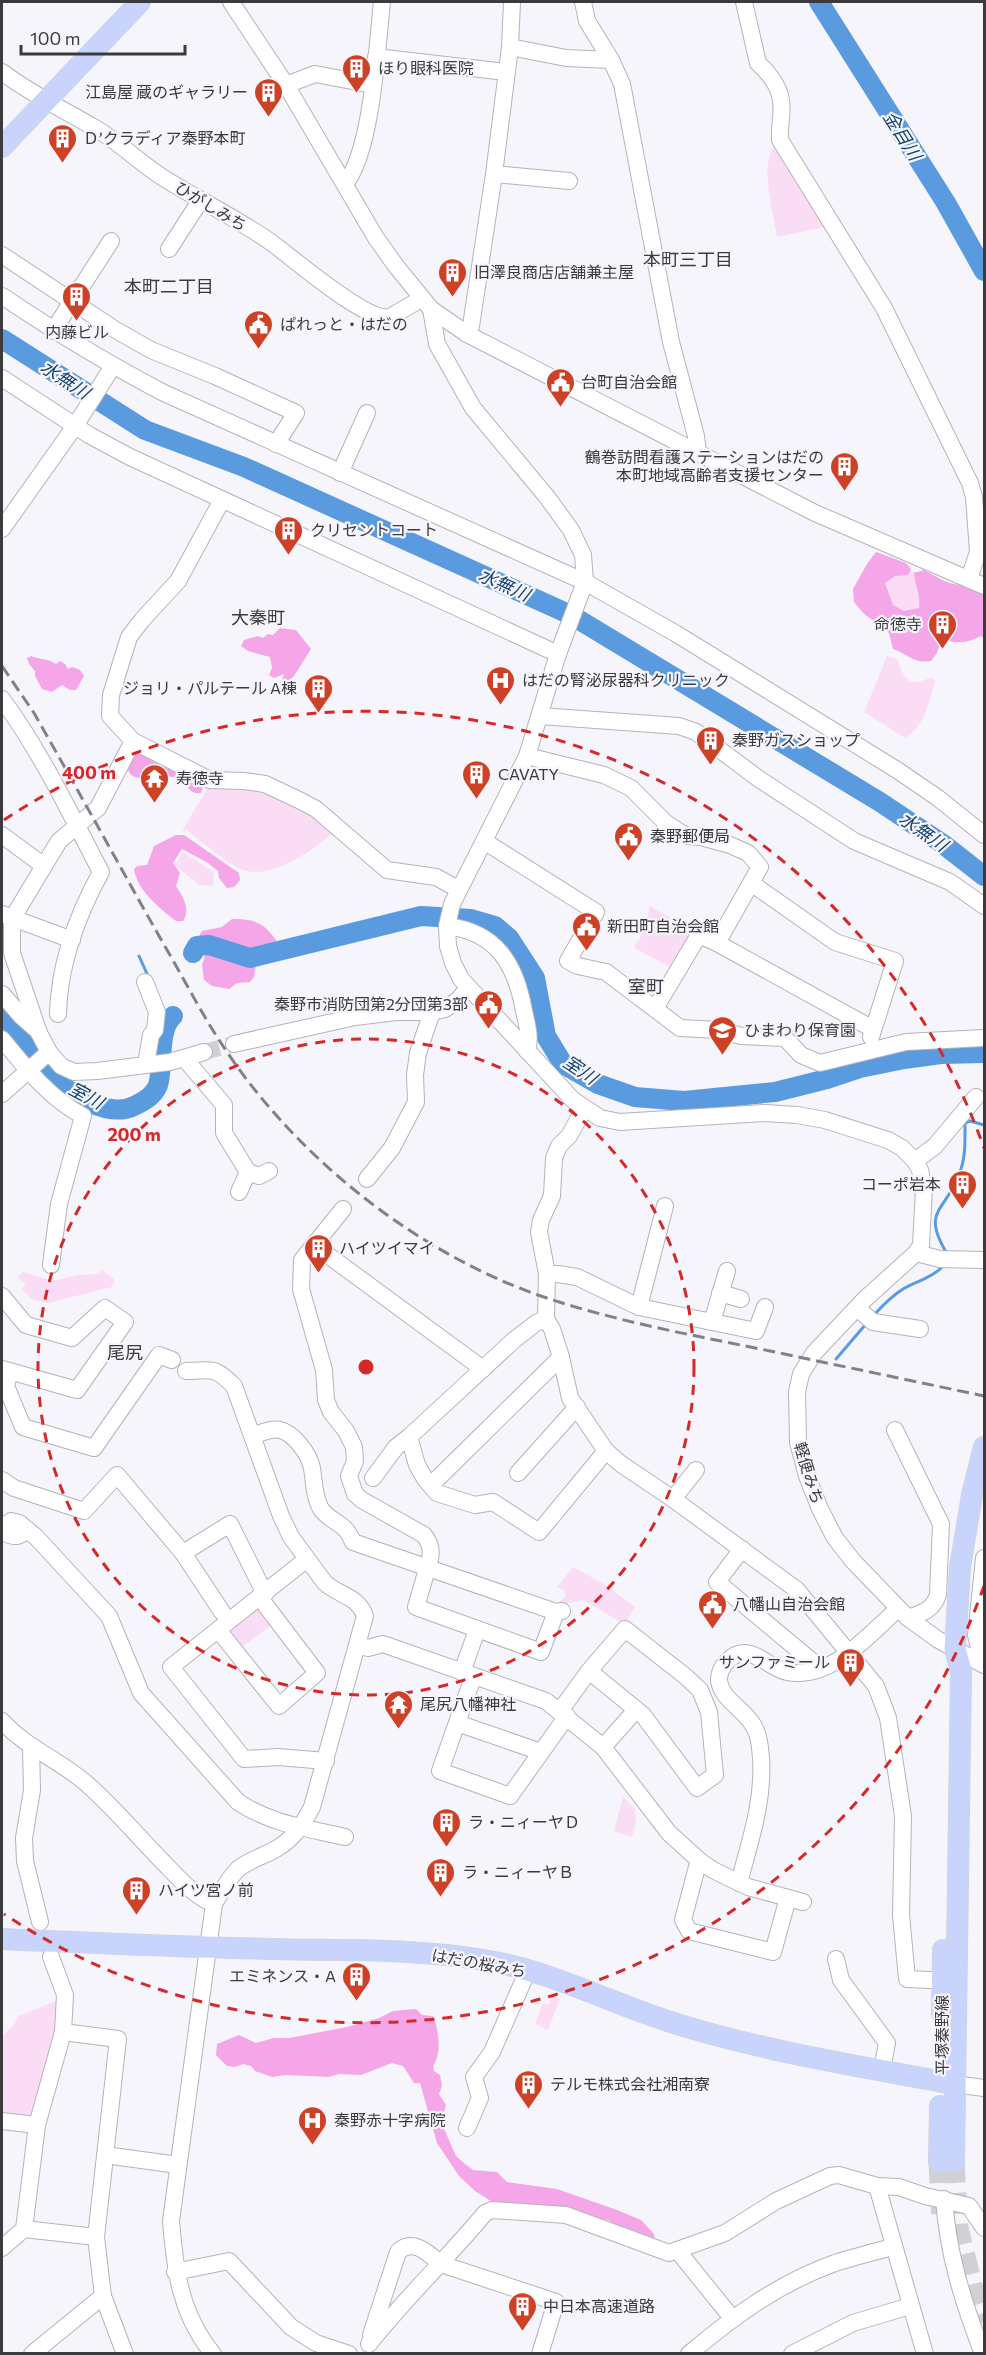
<svg xmlns="http://www.w3.org/2000/svg" width="986" height="2355" font-family="Commissioner,'Noto Sans JP',sans-serif">
<style>
.green{fill:#faddf5}
.forest{fill:#f4a6e8}
.lines{fill:none;stroke-linecap:round;stroke-linejoin:round}
.stream{stroke:#5a9be0;stroke-width:3}
.river{stroke:#5a9be0;stroke-width:20}
.minor-tunnel{stroke:#d1d0d5;stroke-width:16;stroke-dasharray:16 8;stroke-linecap:butt}
.major-tunnel{stroke:#d1d0d5;stroke-width:21;stroke-dasharray:21 10;stroke-linecap:butt}
.minor-casing{stroke:#b4b3b9;stroke-width:18}
.major-casing{stroke:#d4d4d4;stroke-width:22}
.minor{stroke:#fff;stroke-width:16}
.major{stroke:#c8d4fb;stroke-width:21}
.rail{stroke:#828286;stroke-width:3;stroke-dasharray:12 6;stroke-linecap:butt}
.ring{fill:none;stroke:#d62828;stroke-width:3;stroke-dasharray:10 8}
.labels{text-anchor:middle;stroke-width:4.5;stroke-linejoin:round;paint-order:stroke}
.poi-label{font-size:16px;fill:#3b3b3d;stroke:#f6f5fb;text-anchor:start}
.street-label{font-size:16px;fill:#3b3b3d;stroke:#f6f5fb}
.water-label{font-size:18px;font-style:italic;fill:#14426f;stroke:#f6f5fb}
.neighbourhood-label{font-size:18px;fill:#3b3b3d;stroke:#f6f5fb}
.centre{fill:#d62828;stroke:#f6f5fb;stroke-width:3}
.ring-label{font-size:18px;text-anchor:middle;font-weight:bold;fill:#d62828;stroke:#f6f5fb;stroke-width:4.5;stroke-linejoin:round;paint-order:stroke}
</style>
<rect width="100%" height="100%" fill="#f6f5fb"/>
<g class="green">
<path d="M774 147 825 227 777 237C774 215 759 164 774 147Z"/>
<path d="M879 557 952 588 933 626 859 596Z"/>
<path d="M887 656 897 659C901 669 905 685 919 682 925 680 927 678 933 678L935 682C928 704 926 724 905 738L864 712Z"/>
<path d="M210 784 277 793 335 831C316 849 271 880 244 870 226 864 203 842 186 830L182 831Z"/>
<path d="M183 852 214 872 213 886 199 885 175 865Z"/>
<path d="M650 906 695 932 674 969 634 948 645 929Z"/>
<path d="M102 1270 115 1280 112 1287 48 1303 33 1300 21 1289 26 1285 18 1277 23 1272 53 1281 77 1275 98 1274Z"/>
<path d="M573 1567 604 1584 635 1607 624 1624 583 1600 569 1603 559 1609 553 1607 565 1597V1591L557 1587Z"/>
<path d="M257 1607 274 1623 238 1650 227 1629Z"/>
<path d="M623 1797 635 1809 636 1821 632 1837 614 1831Z"/>
<path d="M552 1996 560 1999 548 2030 535 2024 543 2003 549 2005Z"/>
<path d="M62 1998 59 2031 34 2117 2 2115V2037L15 2023 17 2017Z"/>
</g>
<g class="forest">
<path d="M876 552 906 563 911 569 908 575 895 576 885 583 893 605 904 611 919 608C921 594 915 587 914 573L924 570C931 573 944 582 950 583 962 586 973 588 984 592V639L981 636C968 643 954 645 942 638L937 653 931 661C914 664 908 654 893 649L889 633 863 613 854 602 853 589 867 564Z"/>
<path d="M280 628 296 630 311 649 294 676 286 684 280 685 284 674 274 678 269 675 272 668 270 657 248 651 241 646 244 640 258 636 263 638 268 634 273 635Z"/>
<path d="M31 656C40 660 48 658 56 664L60 661 65 664 68 669 72 667 80 670 84 676 76 690H70L62 685 52 692 42 689 35 676V671L29 664 27 658Z"/>
<path d="M139 746 204 784 201 793C191 795 187 787 184 779L155 774 152 778C122 781 123 765 139 746Z"/>
<path d="M176 835H184L239 873 240 880 234 887 227 888 219 878 218 871 208 863 182 849 173 863 180 873 176 886C183 897 191 909 183 921H176C159 908 137 890 134 869L137 866 147 865 154 846Z"/>
<path d="M232 919C254 919 263 922 276 940L273 951 257 956 254 977 250 982 237 983 229 989 212 986 204 980 202 965 205 956 198 938 202 931 222 927Z"/>
<path d="M416 2009 422 2015 433 2016C439 2029 442 2054 433 2066L434 2071 440 2075 442 2086 439 2094 446 2105 441 2122 456 2156 465 2164 473 2170 497 2172 507 2182 557 2189 617 2210 641 2220 654 2234 655 2239 653 2241C645 2240 643 2234 636 2231 626 2227 618 2227 608 2220L494 2203 475 2191 459 2176 437 2143 420 2083H414L403 2066 392 2063 361 2075 339 2074 329 2077 286 2075 272 2077 255 2071 251 2066 243 2064 235 2067 227 2066 216 2055 217 2044 239 2035 256 2043 274 2038H289L347 2027 379 2018 393 2011Z"/>
</g>
<g class="lines">
<g class="stream">
<path d="M139 956 148 976"/>
<path d="M946 1252C922 1211 944 1212 958 1177 966 1159 965 1142 965 1123L970 1121 984 1125"/>
<path d="M874 1315C883 1305 892 1296 903 1289 916 1281 930 1279 941 1268"/>
<path d="M836 1359 866 1324"/>
</g>
<g class="river">
<path d="M819 2 946 203 984 271"/>
<path d="M2 339 145 430 244 467 571 615 880 802 943 844 984 876"/>
<path d="M193 953 197 946 209 945 250 958 421 916 471 919 495 926 509 938 535 978 546 1036 563 1064 598 1084 635 1097 684 1101 775 1092 827 1079 860 1068 904 1059 941 1054 984 1053"/>
<path d="M2 1011C17 1031 32 1054 49 1073 67 1093 108 1119 134 1106 145 1101 157 1094 159 1081 163 1062 158 1029 173 1016"/>
</g>
<path class="minor-tunnel" d="M204 1052 234 1044"/>
<g class="major-tunnel">
<path d="M939 2162 942 2219"/>
<path d="M954 2162 958 2228 974 2293 984 2322"/>
</g>
<defs>
<g id="minor">
<path d="M231 2 286 85 376 238 396 266 431 309 467 334 815 513 984 586"/>
<path d="M583 2 587 21 611 60 622 84 671 342 696 436 698 453"/>
<path d="M744 2 758 63C768 72 779 86 781 100 783 113 779 127 780 140L884 308 970 483 974 497 978 552 969 579"/>
<path d="M510 47 566 58 611 60"/>
<path d="M376 57 506 72"/>
<path d="M2 72C31 94 64 110 95 128 119 142 139 162 162 177 198 200 237 218 272 243 293 258 367 323 390 317L421 299"/>
<path d="M286 85 315 74 373 85"/>
<path d="M494 174 569 181"/>
<path d="M345 184C372 151 377 47 382 2"/>
<path d="M169 249 200 201"/>
<path d="M2 255 114 329 151 350 215 376 296 413 276 444"/>
<path d="M2 296C54 331 108 364 164 393L585 582 675 633 897 770 938 798 984 835"/>
<path d="M431 309 437 344 473 408 547 497 571 530 583 555 585 582 558 654 527 756 452 904 447 926 448 946 453 963 461 979 573 1100 600 1118 620 1122 765 1113 797 1115 825 1120 888 1140 902 1148 915 1161 920 1170 924 1189 921 1245 916 1253 865 1299 814 1353 801 1374 797 1392 798 1442 807 1476 820 1509 835 1538 853 1561 908 1618 937 1639 984 1665"/>
<path d="M53 331 111 241"/>
<path d="M467 334 471 326 494 174 510 47 512 2"/>
<path d="M2 378 89 435 130 457 558 654"/>
<path d="M340 473 367 413"/>
<path d="M222 500 178 581 142 620 129 637 111 695 110 716 133 741 210 780 244 781 265 784 301 801 316 809 387 870 436 877 458 889"/>
<path d="M2 529 75 426 113 366"/>
<path d="M2 699C41 752 70 813 101 872 78 914 59 965 58 1014"/>
<path d="M540 716 679 726 696 732 759 779 854 841 950 882 984 906"/>
<path d="M133 741 98 808 59 841 12 919V953L39 1033 49 1052 61 1066 74 1072 97 1071 170 1062 204 1052"/>
<path d="M527 756 604 775 631 788 666 823 681 833 688 836 701 837 730 845 748 853 760 867 717 943"/>
<path d="M2 835 44 866"/>
<path d="M484 841 596 912 568 961 578 966 606 972 680 1028 719 1030 741 1036 785 1038 801 1055 820 1063 906 1042 984 1038"/>
<path d="M751 883 835 942 895 961 871 1037"/>
<path d="M2 914 72 940"/>
<path d="M447 926C497 932 516 965 524 1011 527 1024 531 1038 527 1051"/>
<path d="M145 982 157 1012 155 1030 151 1035 146 1064"/>
<path d="M2 994 21 1016 39 1032"/>
<path d="M656 1007 699 935 717 943 873 1029"/>
<path d="M2 1039C25 1067 49 1098 83 1116L59 1204 51 1265"/>
<path d="M234 1044 355 1017 396 1012H432L445 1009 458 1000 468 988"/>
<path d="M184 1058 224 1105V1133L248 1172 239 1192"/>
<path d="M2 1094 49 1052"/>
<path d="M584 1109 569 1136 559 1146 554 1158 552 1196 541 1220 539 1232 547 1274 546 1319 552 1329 561 1357 570 1398 606 1451 621 1464 673 1499 797 1590 876 1686 888 1718 903 1816 901 1915 907 1979 953 1981"/>
<path d="M915 1161 935 1146 976 1097"/>
<path d="M248 1172 259 1176 269 1171"/>
<path d="M367 1179 392 1148 416 1102 415 1075 418 1053 432 1012"/>
<path d="M343 1209 302 1260 301 1289 324 1370 326 1400 331 1412 346 1431 354 1447 355 1461 349 1476 355 1494 362 1500 424 1535C430 1543 432 1549 430 1559L416 1607 541 1652 556 1612"/>
<path d="M314 1245 483 1369"/>
<path d="M916 1253 940 1259 984 1260"/>
<path d="M547 1274H558L577 1277 639 1307 756 1331 765 1307"/>
<path d="M720 1293 741 1299"/>
<path d="M2 1296 26 1325 72 1338 105 1308 125 1322 77 1390 2 1369"/>
<path d="M639 1307 665 1206"/>
<path d="M857 1308 873 1322 920 1329"/>
<path d="M712 1322 727 1271"/>
<path d="M186 1371C212 1371 213 1365 234 1386L281 1516 291 1537 325 1583C340 1596 358 1596 365 1616L312 1807C303 1825 293 1839 276 1849 264 1856 249 1860 238 1869 228 1879 221 1892 214 1904L171 2221C175 2270 180 2314 213 2354"/>
<path d="M10 1372 6 1386 23 1427 94 1448 159 1355 172 1360"/>
<path d="M895 1430 941 1524 938 1595C933 1610 922 1613 908 1618"/>
<path d="M253 1436C261 1433 271 1428 280 1430 294 1433 309 1454 312 1468 314 1481 314 1497 321 1509 328 1519 339 1522 346 1530 349 1533 351 1538 353 1542L556 1612 562 1611"/>
<path d="M409 1437 417 1465 425 1479 437 1493 475 1505 493 1502 539 1532 606 1451"/>
<path d="M518 1473 577 1407"/>
<path d="M373 1478 396 1447 409 1437 514 1340 536 1323 546 1319"/>
<path d="M2 1480 14 1488 84 1511 117 1475 183 1553 222 1612"/>
<path d="M431 1485 561 1357"/>
<path d="M673 1499 696 1470"/>
<path d="M28 1530C19 1537 15 1538 5 1533V1526L11 1521 19 1523 36 1537 109 1616 141 1693 238 1802C271 1824 307 1828 345 1837"/>
<path d="M742 1549 717 1582 820 1668"/>
<path d="M183 1553 230 1524 265 1594"/>
<path d="M307 1559 171 1667 244 1759 278 1757 326 1761"/>
<path d="M219 1631 279 1706 317 1673 260 1598"/>
<path d="M358 1645 368 1648 383 1644 546 1701 603 1747 669 1833 701 1862 713 1870 748 1887 803 1902"/>
<path d="M983 1664 976 1635 984 1558"/>
<path d="M462 1672 477 1630"/>
<path d="M471 1683 440 1771 510 1796 567 1716"/>
<path d="M565 1704 589 1671 625 1629 685 1676 700 1690 709 1712 715 1775 697 1788 643 1715 589 1671"/>
<path d="M2 1721C26 1748 60 1760 87 1784 113 1807 137 1835 161 1860 178 1877 192 1895 214 1904"/>
<path d="M457 1723 541 1752"/>
<path d="M31 1747 32 1790 24 1838 25 1861 40 1922"/>
<path d="M603 1747 636 1710"/>
<path d="M701 1862 697 1867 683 1920 689 1931 773 1952 788 1898"/>
<path d="M739 1883C750 1841 764 1801 761 1758 760 1749 760 1739 756 1731 749 1711 721 1701 719 1680 719 1667 731 1653 745 1653 760 1654 772 1669 787 1672 831 1681 868 1635 898 1609"/>
<path d="M836 1959 841 1980 887 2043 882 2070"/>
<path d="M63 2032 118 2039 96 2237 103 2296 125 2354"/>
<path d="M954 2084 984 2088"/>
<path d="M2 2121 37 2125"/>
<path d="M467 2128 480 2098 474 2077 492 2052 528 1970"/>
<path d="M105 2155 178 2165"/>
<path d="M877 2186 925 2354"/>
<path d="M944 2199C948 2255 963 2302 983 2354"/>
<path d="M24 2229 96 2237"/>
<path d="M2 2248 24 2229 37 2125 63 2032 65 1995 51 1957"/>
<path d="M677 2250 732 2318"/>
<path d="M175 2272 229 2261 291 2327 316 2343 349 2354"/>
<path d="M371 2335 398 2252C413 2237 429 2254 441 2264L556 2302 540 2354"/>
<path d="M369 2344C405 2298 448 2258 485 2213L492 2210 566 2215 669 2253 725 2233 776 2201 830 2176 839 2175 877 2186 899 2187 925 2196 969 2206 984 2228"/>
<path d="M32 2354 103 2296"/>
<path d="M689 2354C734 2316 779 2283 835 2263 854 2257 874 2252 893 2247"/>
<path d="M792 2354 853 2323 910 2306"/>
</g>
<g id="major">
<path d="M2 147 140 2"/>
<path d="M2 1939C92 1943 183 1947 274 1949 346 1951 418 1948 489 1961 558 1973 620 2008 687 2027 774 2053 865 2067 954 2084"/>
<path d="M942 2014 943 1950"/>
<path d="M939 2162 940 2106"/>
<path d="M954 2162 961 1671 955 1649 960 1567 972 1495 984 1447"/>
</g>
</defs>
<use href="#minor" class="minor-casing"/>
<use href="#major" class="major-casing"/>
<use href="#minor" class="minor"/>
<use href="#major" class="major"/>
<path class="rail" d="M2 666 34 713C78 790 120 867 163 943 183 977 201 1013 223 1046 295 1156 414 1251 538 1295 613 1321 692 1335 770 1351 841 1366 913 1381 984 1396"/>
</g>
<g class="ring">
<circle cx="366" cy="1367" r="328"/>
<path d="M984 1586A656 656 0 0 1 4 1914M4 820A656 656 0 0 1 984 1148"/>
</g>
<defs>
<symbol id="building-pin" viewBox="-11 -11 22 30"><path d="M0 17L-7.5 6A9.5 9.5 0 1 1 7.5 6Z" fill="#cd4227" stroke="#f6f5fb"/><path d="M-4-6H4V6H1V3H-1V6H-4ZM-2.5-4.3h1.7v1.8h-1.7ZM.8-4.3h1.7v1.8H.8ZM-2.5-1h1.7V.8h-1.7ZM.8-1h1.7V.8H.8Z" fill="#fff"/></symbol>
<symbol id="civic-pin" viewBox="-11 -11 22 30"><path d="M0 17L-7.5 6A9.5 9.5 0 1 1 7.5 6Z" fill="#cd4227" stroke="#f6f5fb"/><path d="M-.6-6.5H3V-4.5H.6V-3L4-1V1h2V6H-6V1h2V-1L-.6-3ZM-1.2 2.5V6h2.4V2.5Z" fill="#fff"/></symbol>
<symbol id="hospital-pin" viewBox="-11 -11 22 30"><path d="M0 17L-7.5 6A9.5 9.5 0 1 1 7.5 6Z" fill="#cd4227" stroke="#f6f5fb"/><path d="M-5-5h3v3.5h4V-5h3V5h-3V1.5h-4V5h-3Z" fill="#fff"/></symbol>
<symbol id="temple-pin" viewBox="-11 -11 22 30"><path d="M0 17L-7.5 6A9.5 9.5 0 1 1 7.5 6Z" fill="#cd4227" stroke="#f6f5fb"/><path d="M0-6L5-2H3V0L6.5 2.5H4V6H1.5V3h-3V6H-4V2.5H-6.5L-3 0V-2H-5Z" fill="#fff"/></symbol>
<symbol id="school-pin" viewBox="-11 -11 22 30"><path d="M0 17L-7.5 6A9.5 9.5 0 1 1 7.5 6Z" fill="#cd4227" stroke="#f6f5fb"/><path d="M0-5L7-2L0 1L-7-2ZM-4 1L0 2.5L4 1V4Q0 6-4 4Z" fill="#fff"/></symbol>
</defs>
<g fill-rule="evenodd">
<use href="#building-pin" x="340" y="52" width="33" height="45"/>
<use href="#building-pin" x="252" y="76" width="33" height="45"/>
<use href="#building-pin" x="46" y="122" width="33" height="45"/>
<use href="#building-pin" x="436" y="256" width="33" height="45"/>
<use href="#building-pin" x="60" y="280" width="33" height="45"/>
<use href="#civic-pin" x="242" y="308" width="33" height="45"/>
<use href="#civic-pin" x="544" y="366" width="33" height="45"/>
<use href="#building-pin" x="828" y="450" width="33" height="45"/>
<use href="#building-pin" x="272" y="514" width="33" height="45"/>
<use href="#building-pin" x="926" y="608" width="33" height="45"/>
<use href="#hospital-pin" x="484" y="664" width="33" height="45"/>
<use href="#building-pin" x="302" y="672" width="33" height="45"/>
<use href="#building-pin" x="694" y="724" width="33" height="45"/>
<use href="#building-pin" x="460" y="758" width="33" height="45"/>
<use href="#temple-pin" x="138" y="762" width="33" height="45"/>
<use href="#civic-pin" x="612" y="820" width="33" height="45"/>
<use href="#civic-pin" x="570" y="910" width="33" height="45"/>
<use href="#civic-pin" x="472" y="988" width="33" height="45"/>
<use href="#school-pin" x="706" y="1014" width="33" height="45"/>
<use href="#building-pin" x="946" y="1168" width="33" height="45"/>
<use href="#building-pin" x="302" y="1232" width="33" height="45"/>
<use href="#civic-pin" x="696" y="1588" width="33" height="45"/>
<use href="#building-pin" x="834" y="1646" width="33" height="45"/>
<use href="#temple-pin" x="382" y="1688" width="33" height="45"/>
<use href="#building-pin" x="430" y="1806" width="33" height="45"/>
<use href="#building-pin" x="424" y="1856" width="33" height="45"/>
<use href="#building-pin" x="120" y="1874" width="33" height="45"/>
<use href="#building-pin" x="340" y="1960" width="33" height="45"/>
<use href="#building-pin" x="512" y="2068" width="33" height="45"/>
<use href="#hospital-pin" x="296" y="2104" width="33" height="45"/>
<use href="#building-pin" x="506" y="2290" width="33" height="45"/>
</g>
<g class="labels">
<g class="poi-label">
<text x="378" y="74">ほり眼科医院</text>
<text x="248" y="98" text-anchor="end">江島屋 蔵のギャラリー</text>
<text x="83" y="144">Ｄ’クラディア秦野本町</text>
<text x="474" y="278">旧澤良商店店舗兼主屋</text>
<text x="280" y="330">ぱれっと・はだの</text>
<text x="77" y="338" text-anchor="middle">内藤ビル</text>
<text x="581" y="388">台町自治会館</text>
<text x="824" y="463" text-anchor="end">鶴巻訪問看護ステーションはだの<tspan x="824" dy="18">本町地域高齢者支援センター</tspan></text>
<text x="310" y="536">クリセントコート</text>
<text x="922" y="630" text-anchor="end">命徳寺</text>
<text x="522" y="686">はだの腎泌尿器科クリニック</text>
<text x="297" y="694" text-anchor="end">ジョリ・パルテール A棟</text>
<text x="732" y="746">秦野ガスショップ</text>
<text x="498" y="780">CAVATY</text>
<text x="176" y="784">寿徳寺</text>
<text x="650" y="842">秦野郵便局</text>
<text x="607" y="932">新田町自治会館</text>
<text x="468" y="1010" text-anchor="end">秦野市消防団第2分団第3部</text>
<text x="744" y="1036">ひまわり保育園</text>
<text x="941" y="1190" text-anchor="end">コーポ岩本</text>
<text x="339" y="1254">ハイツイマイ</text>
<text x="733" y="1610">八幡山自治会館</text>
<text x="830" y="1668" text-anchor="end">サンファミール</text>
<text x="420" y="1710">尾尻八幡神社</text>
<text x="468" y="1828">ラ・ニィーヤＤ</text>
<text x="462" y="1878">ラ・ニィーヤＢ</text>
<text x="158" y="1896">ハイツ宮ノ前</text>
<text x="336" y="1982" text-anchor="end">エミネンス・A</text>
<text x="550" y="2090">テルモ株式会社湘南寮</text>
<text x="334" y="2126">秦野赤十字病院</text>
<text x="543" y="2312">中日本高速道路</text>
</g>
<g class="street-label">
<text transform="translate(211 206) rotate(31)" y="6">ひがしみち</text>
<text transform="translate(809 1473) rotate(73)" y="6">軽便みち</text>
<text transform="translate(479 1963) rotate(10)" y="6">はだの桜みち</text>
<text transform="translate(942 2035) rotate(-90)" y="6">平塚秦野線</text>
</g>
<g class="water-label">
<text transform="translate(902 136) rotate(58)" y="6">金目川</text>
<text transform="translate(65 380) rotate(33)" y="6">水無川</text>
<text transform="translate(504 585) rotate(24)" y="6">水無川</text>
<text transform="translate(923 832) rotate(35)" y="6">水無川</text>
<text transform="translate(580 1070) rotate(34)" y="6">室川</text>
<text transform="translate(86 1096) rotate(28)" y="6">室川</text>
</g>
<g class="neighbourhood-label">
<text x="688" y="266">本町三丁目</text>
<text x="169" y="293">本町二丁目</text>
<text x="258" y="624">大秦町</text>
<text x="646" y="993">室町</text>
<text x="125" y="1359">尾尻</text>
</g>
</g>
<circle cx="366" cy="1367" r="9" class="centre"/>
<g class="ring-label">
<text x="89" y="779">400 m</text>
<text x="134" y="1141">200 m</text>
</g>
<rect width="986" height="2355" fill="none" stroke="#3b3b3d" stroke-width="6"/>
<path d="M21 45v9h164v-9" fill="none" stroke="#3b3b3d" stroke-width="3"/>
<text x="30" y="45" font-size="18" fill="#3b3b3d" stroke="#f6f5fb" stroke-width="4.5" paint-order="stroke">100 m</text>
</svg>
